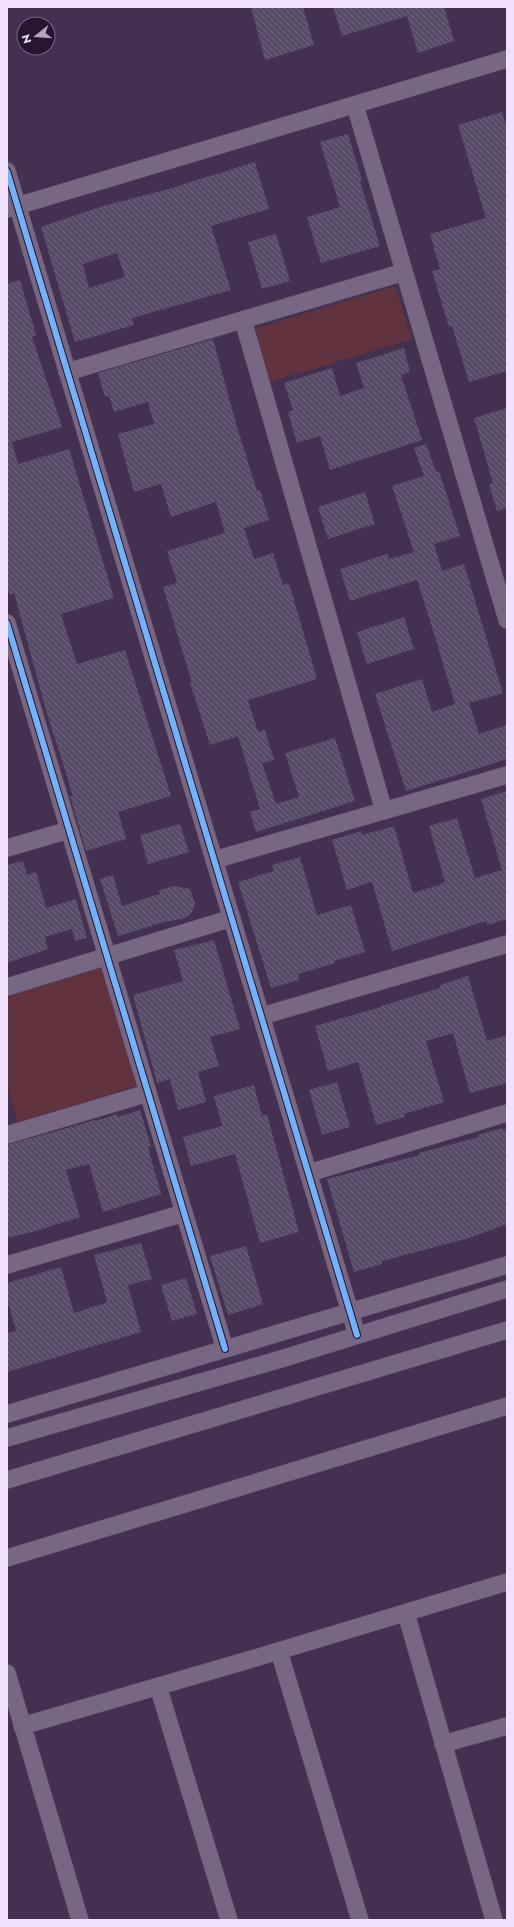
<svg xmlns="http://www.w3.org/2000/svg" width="514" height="1927" font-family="Jost,sans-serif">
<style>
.park{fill:#61333e}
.building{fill:url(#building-back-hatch);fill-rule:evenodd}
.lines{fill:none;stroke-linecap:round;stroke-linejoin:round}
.minor-casing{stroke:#5f4d68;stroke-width:18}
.minor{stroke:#776782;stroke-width:17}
.cycleway-casing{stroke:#261631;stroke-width:8}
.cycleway{stroke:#73b2f8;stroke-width:6}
</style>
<defs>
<pattern id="building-back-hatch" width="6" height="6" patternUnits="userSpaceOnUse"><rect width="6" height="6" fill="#574b68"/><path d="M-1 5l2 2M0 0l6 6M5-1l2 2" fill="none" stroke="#70657f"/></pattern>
</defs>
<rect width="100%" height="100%" fill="#443051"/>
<g class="park">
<path d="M395 286 412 339 269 382 253 329Z"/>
<path d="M102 967 137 1086 18 1122 7 1086V996Z"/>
</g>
<g class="building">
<path d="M251 7H303L314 45 265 60Z"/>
<path d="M333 7H444L454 41 418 53 407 16 342 36Z"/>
<path d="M502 112 507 128V371L469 382 452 326 449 327 432 271 440 269 430 234 486 218 458 125Z"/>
<path d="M348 134 362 180 360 181 380 246 321 263 307 217 340 207 320 142Z"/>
<path d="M255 162 269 209 211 226 231 290 132 318 134 325 75 342 41 227 103 206 165 190ZM117 253 125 277 89 288 83 264Z"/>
<path d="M276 234 290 281 262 289 248 242Z"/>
<path d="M20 280 36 335 32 337 62 427 12 442 18 464 69 449 114 598 61 614 77 664 125 650 171 796 118 812 126 839 86 851 70 796H73L46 710 14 593 10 595 7 586V284Z"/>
<path d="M213 339 237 427 257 491 260 490 269 520 244 528 254 559 273 553 283 585 289 583 317 679 248 700 258 732 265 730 274 760 262 763 276 804 299 797 285 753 335 738 355 801 256 832 250 812 260 809 238 736 210 745 190 683H192L163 587 177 583 167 551 225 533 216 502 171 517 161 484 134 492 118 434 154 424 148 402 114 412 109 396 105 397 98 373Z"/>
<path d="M404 348 410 372 401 375 422 440 330 470 320 436 297 443 288 412 293 410 284 383 332 368 340 396 364 388 356 363Z"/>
<path d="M507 408V508L497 511 489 484 493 483 474 418Z"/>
<path d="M426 444 436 472 439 471 460 536 434 544 442 571 464 564 503 693 469 703 479 734 507 725V759L406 791 375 694 422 679 432 712 455 704 436 640 417 580 350 601 340 569 387 554 389 559 414 552 392 486 424 476 414 448Z"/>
<path d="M365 492 375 524 328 539 318 507Z"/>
<path d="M404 617 414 649 367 664 357 632Z"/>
<path d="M507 791V919L487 925 486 921 392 951 372 882 347 890 332 840 361 831 362 835 394 826 413 893 442 884V883L445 882 429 826 457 818 475 878 502 870 481 799Z"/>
<path d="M180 824 189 852 148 864 140 835Z"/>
<path d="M300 857 317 915 351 905 365 952 334 961 335 963 298 974 299 980 271 988 238 882 274 871 272 865Z"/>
<path d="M23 861 27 875 36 872 46 908 76 899 87 938 75 941 72 929 45 937 48 949 7 963V865Z"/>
<path d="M113 875 122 906 160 894 159 890 174 886 190 889 195 903 193 910 190 915 182 919 164 922 118 936 100 879Z"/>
<path d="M214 940 240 1029 210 1037 219 1066 198 1072 206 1102 178 1110 170 1079 157 1083 133 995 183 981 174 950Z"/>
<path d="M468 976 487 1041 507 1035V1083L470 1093 453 1033 426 1041 444 1102 404 1114 405 1117 376 1125 358 1062 328 1071 315 1026 381 1007V1006L440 988V985Z"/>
<path d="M337 1082 350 1127 322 1135 309 1090Z"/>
<path d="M254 1085 262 1116 267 1114 299 1232 260 1243 235 1154 191 1166 183 1137 222 1126 214 1096Z"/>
<path d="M140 1110 151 1146 148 1147 161 1194 103 1212 89 1164 66 1170 80 1217 39 1230 7 1238V1145L95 1120V1121L117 1114 118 1117Z"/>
<path d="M503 1128V1130L507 1129V1224L469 1238 382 1261V1264L354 1272 327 1179 420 1155 419 1153 479 1137 478 1135Z"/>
<path d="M141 1243 152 1279 128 1285 141 1332 7 1372V1333L16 1331 7 1299V1283L61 1267 74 1313 105 1303 107 1302 94 1255Z"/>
<path d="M246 1246 263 1304 228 1315 210 1256Z"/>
<path d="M186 1278 197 1314 172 1321 161 1285Z"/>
</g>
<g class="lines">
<defs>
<g id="minor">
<path d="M355 105 507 620"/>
<path d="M7 171 357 1335"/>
<path d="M7 209 507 59"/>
<path d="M243 320 384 811"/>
<path d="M67 372 404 272"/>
<path d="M7 623 225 1349"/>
<path d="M7 848 69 830"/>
<path d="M214 860 507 775"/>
<path d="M7 987 232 918"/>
<path d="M262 1016 507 944"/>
<path d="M7 1135 148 1093"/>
<path d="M309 1173 507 1113"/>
<path d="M7 1265 184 1213"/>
<path d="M7 1414 507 1265"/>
<path d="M7 1438 281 1359 507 1289"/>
<path d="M7 1480 507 1330"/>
<path d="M7 1558 507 1406"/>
<path d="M406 1613 494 1920"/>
<path d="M279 1651 360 1920"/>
<path d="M7 1673 80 1920"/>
<path d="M158 1686 229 1920"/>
<path d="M22 1726 245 1661 507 1582"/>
<path d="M443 1744 507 1726"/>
</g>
</defs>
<use href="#minor" class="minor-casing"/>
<use href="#minor" class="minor"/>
<defs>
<g id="cycleway">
<path d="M7 171 357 1335"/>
<path d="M7 623 225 1349"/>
</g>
</defs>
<use href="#cycleway" class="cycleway-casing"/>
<use href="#cycleway" class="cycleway"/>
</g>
<rect width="514" height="1927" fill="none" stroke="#f2e1fe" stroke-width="16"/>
<g transform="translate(36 36) rotate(253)"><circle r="19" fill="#261631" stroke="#786783"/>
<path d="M0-3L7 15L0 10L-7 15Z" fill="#b5a3c1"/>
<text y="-6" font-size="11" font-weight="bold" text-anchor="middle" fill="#f2e1fe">N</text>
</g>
</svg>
